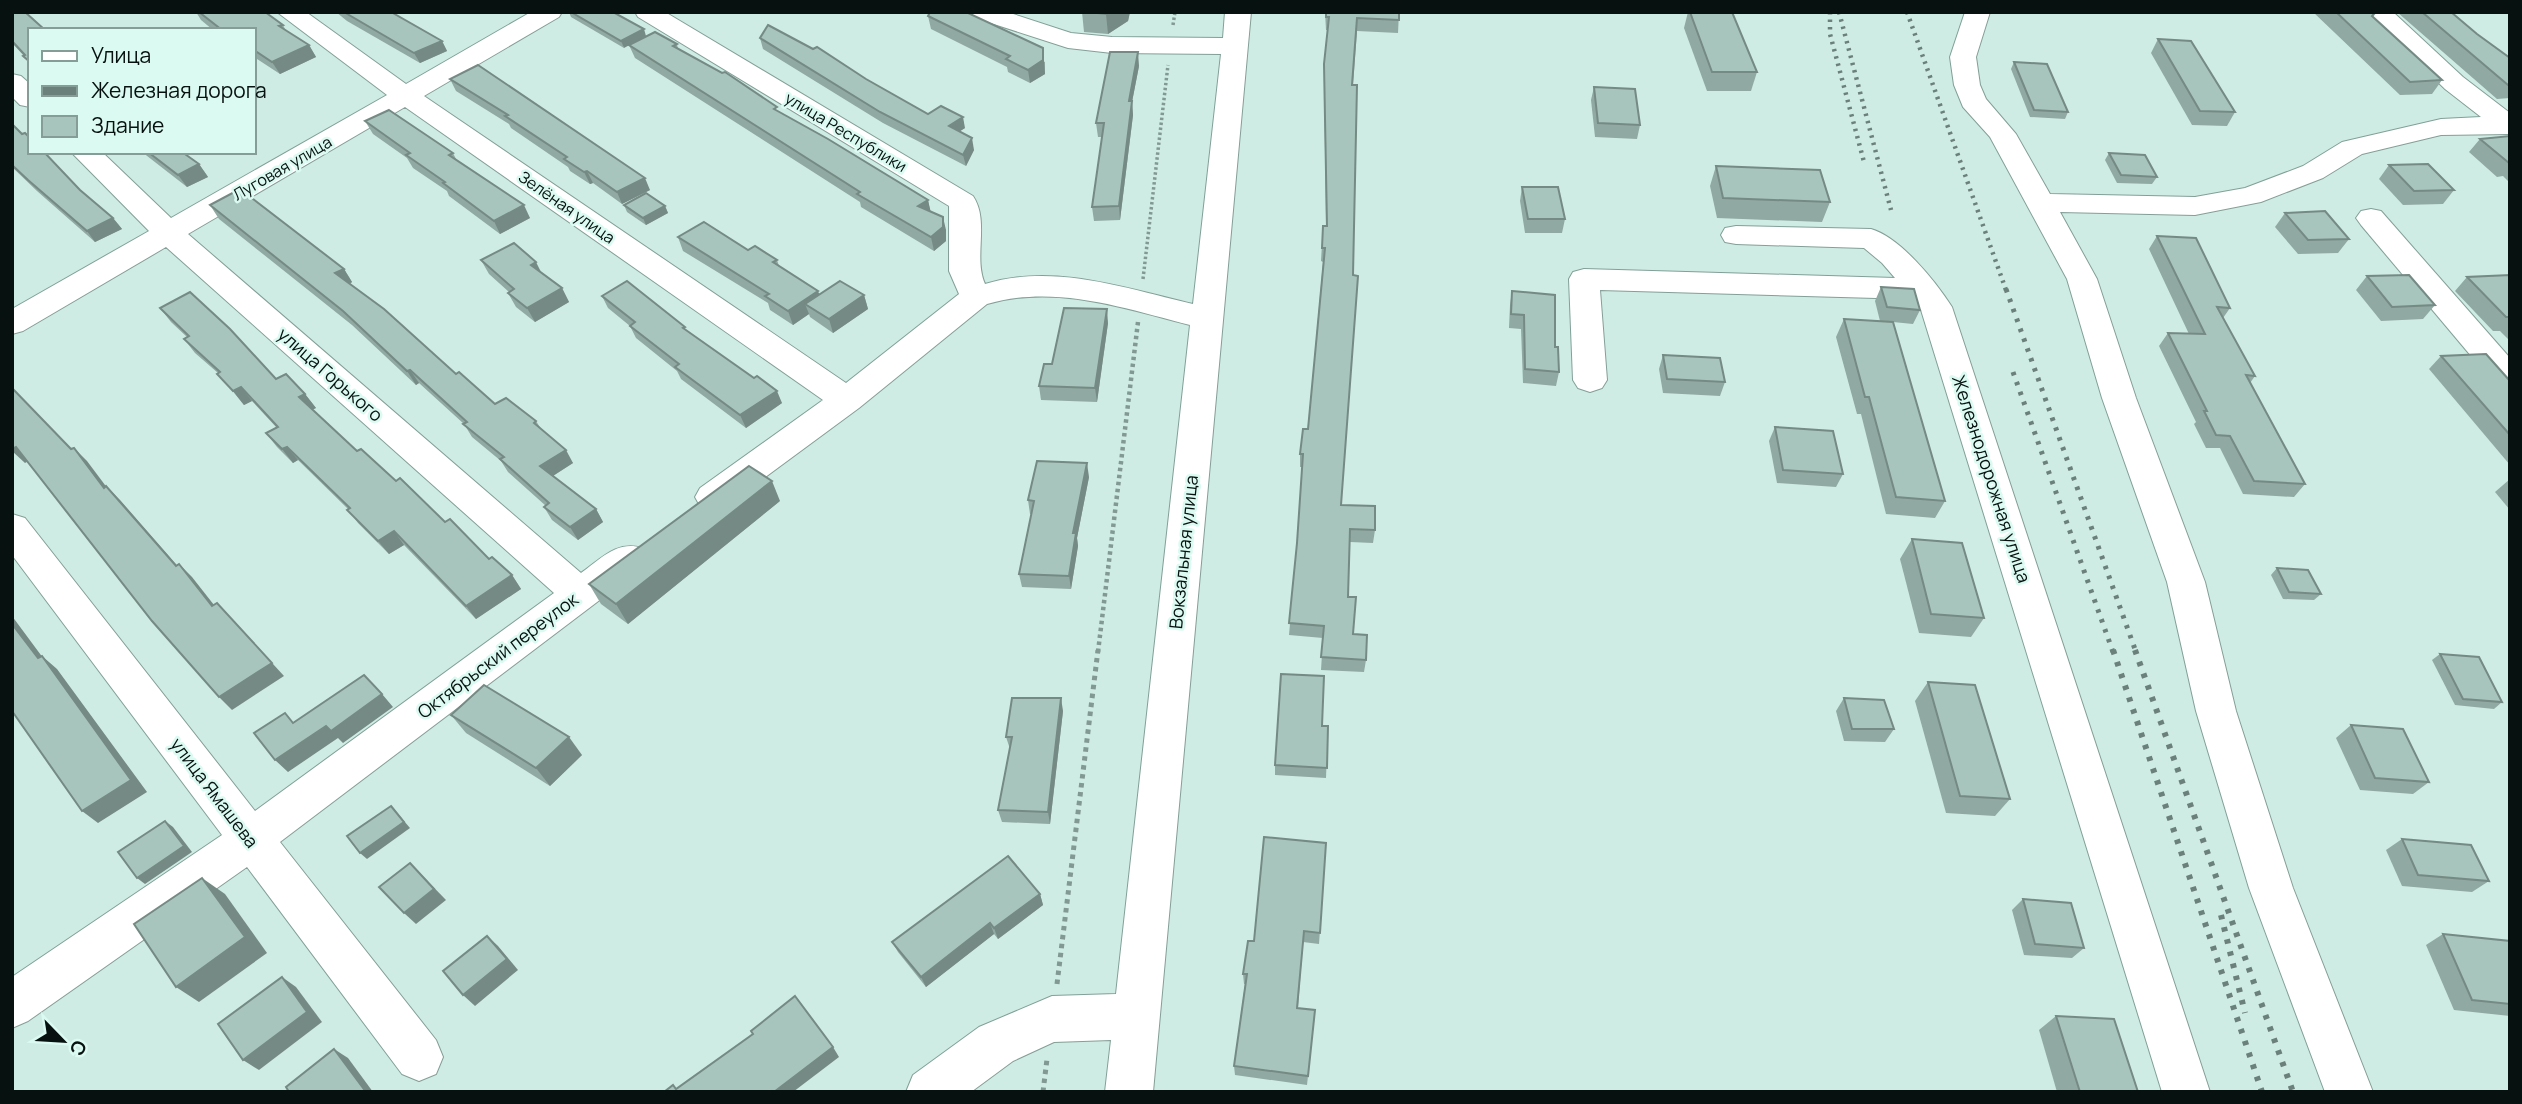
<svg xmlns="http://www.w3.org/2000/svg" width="2522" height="1104" font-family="Manrope,sans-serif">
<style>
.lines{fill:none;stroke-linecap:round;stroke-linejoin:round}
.minor-casing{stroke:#839f97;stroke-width:2}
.path-far2{stroke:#829993;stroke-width:3.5;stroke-dasharray:2.5 2.5;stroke-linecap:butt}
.path-far1{stroke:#829993;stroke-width:4.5;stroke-dasharray:3.5 3.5;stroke-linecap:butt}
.path{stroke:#829993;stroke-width:5;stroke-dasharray:4.5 4.5;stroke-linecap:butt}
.minor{fill:#fff;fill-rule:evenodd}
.rail-far2{stroke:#6c807b;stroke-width:4.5;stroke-dasharray:2.5 5;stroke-linecap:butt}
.rail-far1{stroke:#6c807b;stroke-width:5;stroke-dasharray:3.5 7;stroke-linecap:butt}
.rail{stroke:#6c807b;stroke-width:6;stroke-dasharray:4.5 8;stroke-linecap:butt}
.wall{fill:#90a9a2}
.shaded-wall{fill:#758a84}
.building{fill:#a7c5bc;stroke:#758a84;stroke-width:2}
.labels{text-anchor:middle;stroke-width:5;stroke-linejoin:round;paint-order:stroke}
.far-street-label{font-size:16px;fill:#07110f;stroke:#dbfaf1}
.street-label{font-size:18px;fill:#07110f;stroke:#dbfaf1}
</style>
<rect width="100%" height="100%" fill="#ceece4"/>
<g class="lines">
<defs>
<g id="minor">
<path d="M277 12H306L406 84 531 12H562L559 17 424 96 846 383 959 294 949 271V206L638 17 635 12H665L973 196C990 221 973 257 985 284 1054 263 1125 288 1193 304L1221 54 1112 53 1068 48 972 17 969 12H1007L1071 33 1112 37 1223 38 1225 12H1251L1153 1092H1105L1111 1040 1054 1042 1013 1061 971 1092H906L913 1075 979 1027 1052 996 1116 994 1190 325C1124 308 1055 284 987 304L859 408 726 506 713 510 700 506 695 497 700 488 823 400 405 107 188 234 581 573C601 559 617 540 642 548L647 558 642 568 280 842 436 1040 443 1057 436 1074 419 1081 402 1074 247 867 28 1021 12 1028V977L222 835 12 555V514L25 518 255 811 554 593 166 247 23 331 12 334V309L149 231 71 152H102L171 218 387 95Z"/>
<path d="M1965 12H1990L1976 57 1980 85 1986 99 2016 134 2050 194 2195 197 2245 188 2303 166 2342 142 2441 119 2481 117 2445 89 2366 12H2393L2463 77 2510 113V134L2441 135 2362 154 2323 178 2261 202 2195 215 2060 212 2097 279 2136 398 2205 582 2236 711 2293 888 2373 1092H2325L2249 888 2196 711 2167 582 2102 398 2067 279 1990 137 1963 107 1954 85 1950 57Z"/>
<path d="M12 74 21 76 30 84V107L20 105 12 97Z"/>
<path d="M2371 209 2381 211 2510 358V391L2498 388 2361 225 2356 218 2361 211Z"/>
<path d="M1736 226 1871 229C1900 237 1936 282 1952 307L2210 1092H2162L1921 310 1912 299 1600 290 1607 380 1602 388 1590 392 1578 388 1573 380 1569 279 1573 272 1584 269 1895 278 1882 263 1864 248 1736 244 1725 242 1721 235 1725 228Z"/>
</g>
</defs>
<use href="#minor" class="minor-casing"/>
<g class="path-far2">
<path d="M1173 25 1175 12"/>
<path d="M1143 279 1168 65"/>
</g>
<path class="path-far1" d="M1098 652 1138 322"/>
<g class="path">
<path d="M1057 984 1098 650"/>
<path d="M1043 1092 1047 1059"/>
</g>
<use href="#minor" class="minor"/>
<g class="rail-far2">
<path d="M1830 12V34L1864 162"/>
<path d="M1839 12 1891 210"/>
<path d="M1907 12 2006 290"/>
</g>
<g class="rail-far1">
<path d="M2006 289 2136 652"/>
<path d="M2013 372 2113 652"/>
</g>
<g class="rail">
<path d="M2113 650 2262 1092"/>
<path d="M2135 650 2293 1092"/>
<path d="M2221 915 2245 1013"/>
</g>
</g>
<g class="wall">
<path d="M12 12 30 30V65L24 56 12 43Z"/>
<path d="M196 12H265L283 25 286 31 309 45 316 57 280 74 254 57V30H213L201 20Z"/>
<path d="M336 12H391L442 41 447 51 420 63 347 21Z"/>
<path d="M569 12H613L624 48 571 17Z"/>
<path d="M1082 12H1130L1128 21 1108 34 1084 32Z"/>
<path d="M1325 12H1399L1398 33 1357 31 1353 85 1341 505 1375 530 1373 543 1350 542 1348 597 1353 634 1366 660 1364 672 1321 670 1323 638 1289 635 1297 543 1302 467H1300V454L1308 429 1323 262 1321 261 1323 226H1326L1324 77 1328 30H1326Z"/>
<path d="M1688 12H1732L1757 72 1751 91H1707L1684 28Z"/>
<path d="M2313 12H2377L2373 17 2442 80 2432 94 2400 95Z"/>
<path d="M2397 12H2451L2477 34 2510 58V98L2497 99Z"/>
<path d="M928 16 1045 62V74L1030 83 1008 72 1007 67 931 29Z"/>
<path d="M760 38 866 79 928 114 965 128 960 131 974 150 966 166 883 123 763 49Z"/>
<path d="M2158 39 2235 112 2227 126 2192 125 2151 53Z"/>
<path d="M677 44 678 49 778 111 928 200 930 211 946 230V241L934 251 861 207 860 202 635 58 629 45Z"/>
<path d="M2014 62 2068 112 2065 119 2030 117 2011 69Z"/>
<path d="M1139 66 1132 102 1133 115 1120 220 1094 221 1092 207 1102 137H1098L1096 123Z"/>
<path d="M450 79 650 190 622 204 593 183 590 184 570 171 568 167 511 128 509 124 456 91Z"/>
<path d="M1594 87 1640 125 1637 139 1595 137 1591 100Z"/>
<path d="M365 121 453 153 457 161 530 218 500 234 449 196 447 191 413 168 407 158 373 134Z"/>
<path d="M12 124 80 190 113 218 122 229 95 242 37 191 12 167Z"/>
<path d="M2510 136V183L2503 176 2497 177 2469 152 2480 139Z"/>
<path d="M142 152H182L199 164 208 177 187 187Z"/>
<path d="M2109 153 2157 177 2152 184 2117 183 2105 160Z"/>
<path d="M2389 165 2454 190 2443 204 2403 205 2379 179Z"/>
<path d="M1716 166 1830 202 1822 222 1717 218 1710 186Z"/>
<path d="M1522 187 1565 219 1562 233H1525L1520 201Z"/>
<path d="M210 205 344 269 352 282 350 284 456 374 495 404 536 421 541 429 573 463 553 476 596 509 603 522 578 540 552 520 544 507 546 506 508 472 501 461 472 437 464 424 419 383 416 385 352 325 219 219Z"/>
<path d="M624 205 665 206 668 213 646 225 627 212Z"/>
<path d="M2285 213 2349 239 2338 253 2298 254 2275 227Z"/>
<path d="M2157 236 2230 308 2223 318 2255 376 2250 383 2305 484 2294 497 2243 494 2220 448H2206L2194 424 2196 422 2159 346 2168 333 2189 334 2149 249Z"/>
<path d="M678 237 748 250 777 260 779 266 820 294 864 295 868 309 833 333 810 317 809 314 793 325 770 310 768 303 683 251Z"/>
<path d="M481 260 542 273 562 288 569 302 535 322 516 307 508 293 509 292 489 274Z"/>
<path d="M2510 275V341L2500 331H2493L2455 291 2467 277Z"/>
<path d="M2367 276 2435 305 2423 319 2381 321 2356 290Z"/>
<path d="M1881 287 1920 310 1913 324 1893 322 1945 501 1935 518 1886 514 1861 414H1857L1836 337 1844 319 1880 321 1875 301Z"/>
<path d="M1512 291 1555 347 1559 372 1556 386 1523 383 1521 329 1509 328 1510 305Z"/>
<path d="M602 296 687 331 782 403 746 428 681 379 677 371 636 338 630 326 608 308Z"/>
<path d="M160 308 276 379 305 394 316 408 312 409 357 451 396 481 489 559 512 575 521 589 476 619 404 545 389 554 358 523 348 509 298 460 293 463 277 447 266 433 276 427 252 401 244 405 218 373 195 353 184 339 187 337 171 322Z"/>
<path d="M1108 323 1097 402 1041 400 1039 386 1052 364Z"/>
<path d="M1663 355 1725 382 1720 396 1663 393 1659 369Z"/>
<path d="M2441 356 2510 381V465L2429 369Z"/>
<path d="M1775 427 1843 474 1836 487 1777 483 1769 441Z"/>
<path d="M1089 477 1077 538 1078 546 1071 589 1022 587 1019 574 1032 514H1030L1028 500Z"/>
<path d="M2510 479V510L2495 492Z"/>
<path d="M780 501 628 624 601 604 589 584Z"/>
<path d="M1912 539 1984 618 1971 637 1919 633 1900 559Z"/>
<path d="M2277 568 2321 594 2314 600 2283 599 2271 575Z"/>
<path d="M2440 654 2502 702 2494 709 2455 705 2432 660Z"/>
<path d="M1928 682 2010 799 1995 816 1946 813 1915 701Z"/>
<path d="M1844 698 1894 729 1885 742 1844 741 1836 711Z"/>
<path d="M1063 711 1050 824 1002 822 998 810 1010 749 1006 737Z"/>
<path d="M451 715 582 755 550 786 466 733Z"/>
<path d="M2351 725 2429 782 2413 794 2360 790 2336 738Z"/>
<path d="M1322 726H1328L1326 778 1275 775V765Z"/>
<path d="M2402 839 2489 881 2472 892 2402 886 2386 850Z"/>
<path d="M1326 843 1319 944 1303 942 1298 1008 1315 1010 1307 1085 1235 1075 1234 1066 1245 984H1244L1243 974 1254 941Z"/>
<path d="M1040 894 1043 905 998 939 994 934 926 987 898 952 892 942Z"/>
<path d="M2023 899 2084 948 2072 958 2024 955 2012 910Z"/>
<path d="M2443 934 2510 941V1016L2454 1010 2426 945Z"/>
<path d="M2056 1016 2138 1092H2057L2039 1030Z"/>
</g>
<g class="shaded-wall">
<path d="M1108 12H1130L1128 21 1108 34 1106 14Z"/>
<path d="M644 29 646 36 624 48 621 41Z"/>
<path d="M442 41 447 51 420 63 414 53Z"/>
<path d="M309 45 316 57 280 74 272 62Z"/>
<path d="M1043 48 1045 74 1030 83 1028 70Z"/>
<path d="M1138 52 1139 66 1132 102 1133 115 1120 220 1119 206 1129 101Z"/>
<path d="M963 117 965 128 951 137 949 126Z"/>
<path d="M972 138 974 150 966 166 963 155Z"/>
<path d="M199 164 208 177 187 187 178 175Z"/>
<path d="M587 171 593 183 590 184 584 172Z"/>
<path d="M645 178 650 190 622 204 617 192Z"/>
<path d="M928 200 931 213 918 206Z"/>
<path d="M524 205 530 218 500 234 494 221Z"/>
<path d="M665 206 668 213 646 225 643 218Z"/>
<path d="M943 217 946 230V241L934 251 931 237Z"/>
<path d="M113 218 122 229 95 242 87 231Z"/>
<path d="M536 262 543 276 531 265Z"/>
<path d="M344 269 352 282 344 287 335 273Z"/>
<path d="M562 288 569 302 535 322 527 308Z"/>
<path d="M818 291 823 305 805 304 809 314 793 325 788 311Z"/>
<path d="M864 295 868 309 833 333 829 319Z"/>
<path d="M1107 309 1108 323 1097 402 1095 388Z"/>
<path d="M410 370 419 383 416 385 407 371Z"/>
<path d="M241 387 252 401 244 405 233 391Z"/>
<path d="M777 391 782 403 746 428 740 415Z"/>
<path d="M305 394 316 408 310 411 299 397Z"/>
<path d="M16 447 30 460 25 463 12 451V449Z"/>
<path d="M287 447 298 460 293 463 282 449Z"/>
<path d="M74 448 87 461 117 501 104 488Z"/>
<path d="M566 450 573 463 548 479 540 466Z"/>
<path d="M1087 463 1089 477 1077 538 1078 546 1071 589 1069 576 1073 533Z"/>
<path d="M772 481 780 501 628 624 616 604Z"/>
<path d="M106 486 120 500 189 579 176 566Z"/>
<path d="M596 509 603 522 578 540 570 527Z"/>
<path d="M394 531 404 545 389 554 378 541Z"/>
<path d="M179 564 192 577 225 619 212 606Z"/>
<path d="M512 575 521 589 476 619 466 606Z"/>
<path d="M217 603 284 676 232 710 219 697Z"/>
<path d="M12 616 49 666 42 656 57 669 147 792 98 823 82 811 38 658 12 624Z"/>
<path d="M382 694 393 707 343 743 338 738 288 772 275 760 326 726Z"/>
<path d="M1061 698 1063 711 1050 824 1048 812Z"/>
<path d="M569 737 582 755 550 786 536 768Z"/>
<path d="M391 806 410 828 367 859 360 853Z"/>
<path d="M165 821 173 827 192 852 145 884 137 878Z"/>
<path d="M410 863 446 900 416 924 404 913Z"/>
<path d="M202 878 225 894 267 953 199 1002 176 987Z"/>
<path d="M1040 894 1043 905 998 939 994 928Z"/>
<path d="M990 923 994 934 926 987 921 977Z"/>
<path d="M487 936 498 946 518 970 475 1006 463 995Z"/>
<path d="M282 977 296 987 322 1022 259 1070 243 1060Z"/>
<path d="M833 1047 839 1057 793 1092H774Z"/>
<path d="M334 1049 348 1058 373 1092H366Z"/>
</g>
<g class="building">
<path d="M12 12H25L45 30H30V62L23 56 25 55 12 41Z"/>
<path d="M199 12H265L283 25 279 26 309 45 272 62 254 50V30H222Z"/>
<path d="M344 12H391L442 41 414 53Z"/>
<path d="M571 12H613L644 29 621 41Z"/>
<path d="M930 12H966L1043 48V60L1028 70 1006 59 1010 56 928 16Z"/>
<path d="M1088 12H1108L1106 14Z"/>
<path d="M1326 12H1399V20L1357 18 1352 85H1357L1353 275 1358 276 1341 505 1375 506V530L1350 529 1348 597H1356L1353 634 1367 635 1366 660 1321 657 1324 626 1289 623 1297 543 1303 454H1300L1303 429H1308L1325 248H1322L1323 226H1327L1324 64 1329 17H1326Z"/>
<path d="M1690 12H1732L1757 72H1712Z"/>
<path d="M2336 12H2375L2372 16 2442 80 2410 82Z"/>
<path d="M2422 12H2451L2477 34 2510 58V85H2508Z"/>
<path d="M768 25 813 49 817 47 866 79 928 114 941 106 963 117 949 126 972 138 963 155 880 112 760 38Z"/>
<path d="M655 32 677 44 673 46 722 73 725 72 777 107 774 109 828 139 928 200 918 206 943 217V227L931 237 857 194 860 192 629 45Z"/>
<path d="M2158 39 2191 41 2235 112 2200 111Z"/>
<path d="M1110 52H1138L1129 101H1132L1119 206 1092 207 1104 123H1096Z"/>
<path d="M2014 62 2047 64 2068 112 2034 110Z"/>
<path d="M478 65 645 178 617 192 587 171 584 172 564 159 567 157 505 116 508 115 450 79Z"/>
<path d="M1594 87 1635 89 1640 125 1598 123Z"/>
<path d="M389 110 453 153 449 155 524 205 494 221 443 183 445 182 406 155 410 153 365 121Z"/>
<path d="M12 124 22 134 25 133 30 138V152H44L80 190 113 218 87 231 28 180 12 165Z"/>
<path d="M2510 136V163H2509L2480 139Z"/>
<path d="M148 152H182L199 164 178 175Z"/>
<path d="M2109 153 2145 155 2157 177 2121 175Z"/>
<path d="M2428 164 2454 190 2414 191 2389 165Z"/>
<path d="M1716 166 1820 170 1830 202 1723 198Z"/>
<path d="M1522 187H1558L1565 219H1528Z"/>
<path d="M240 189 344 269 335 273 384 309 456 374 459 372 495 404 506 398 536 421 534 423 566 450 540 466 596 509 570 527 544 507 549 503 500 459 504 457 463 424 467 422 410 370 407 371 343 311 210 205Z"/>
<path d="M646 193 665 206 643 218 624 205Z"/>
<path d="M2325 211 2349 239 2308 240 2285 213Z"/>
<path d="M704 222 748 250 755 246 777 260 773 262 818 291 788 311 765 296 769 294 678 237Z"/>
<path d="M2157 236 2196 238 2230 308 2217 307 2255 376 2246 375 2305 484 2254 481 2230 436 2216 435 2204 411H2207L2168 333 2205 334Z"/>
<path d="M514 243 536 262 531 265 562 288 527 308 508 293 514 289 481 260Z"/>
<path d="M2409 275 2435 305 2392 307 2367 276Z"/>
<path d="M2510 275V317H2506L2467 277Z"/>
<path d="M627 281 685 327 683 328 754 378 757 376 777 391 740 415 675 367 679 364 630 326 635 322 602 296Z"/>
<path d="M840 281 864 295 829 319 805 304Z"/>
<path d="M1881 287 1914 289 1920 310 1887 307Z"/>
<path d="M1512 291 1555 295V347H1558L1559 372 1525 369 1524 315 1511 314Z"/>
<path d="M190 292 230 329 276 379 286 374 305 394 299 397 357 451 361 449 396 481 400 478 445 522 450 519 489 559 492 557 512 575 466 606 394 531 378 541 347 510 350 508 287 447 282 449 266 433 278 427 241 387 233 391 217 374 220 372 184 339 189 336 160 308Z"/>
<path d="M1064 308 1107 309 1095 388 1039 386 1044 364H1052Z"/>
<path d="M1844 319 1893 322 1945 501 1896 497 1869 397H1865Z"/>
<path d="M2486 354 2510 381V435L2441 356Z"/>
<path d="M1663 355 1720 358 1725 382 1667 379Z"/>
<path d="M12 388 71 449 74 448 104 488 106 486 176 566 179 564 212 606 217 603 272 663 219 697 152 621 16 447 12 449Z"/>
<path d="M1775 427 1833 431 1843 474 1783 470Z"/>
<path d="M1037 461 1087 463 1073 533H1076L1069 576 1019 574 1034 501 1028 500Z"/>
<path d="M749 466 772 481 616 604 589 584Z"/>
<path d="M1912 539 1962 543 1984 618 1931 614Z"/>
<path d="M2277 568 2308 570 2321 594 2289 592Z"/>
<path d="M12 624 38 658 42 656 131 780 82 811 12 711Z"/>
<path d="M2440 654 2479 657 2502 702 2463 699Z"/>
<path d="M1281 674 1324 676 1322 726H1328L1327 768 1275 765Z"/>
<path d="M364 675 382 694 331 731 326 726 275 760 254 733 285 713 293 723Z"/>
<path d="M1928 682 1975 685 2010 799 1960 796Z"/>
<path d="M484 685 569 737 536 768 451 715Z"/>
<path d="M1012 698H1061L1048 812 998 810 1012 737H1006Z"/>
<path d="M1844 698 1884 700 1894 729H1852Z"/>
<path d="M2351 725 2403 729 2429 782 2375 778Z"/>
<path d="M391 806 404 822 360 853 347 836Z"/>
<path d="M165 821 184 846 137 878 118 852Z"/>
<path d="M1264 837 1326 843 1320 933 1304 931 1297 1008 1315 1010 1308 1076 1234 1066 1247 974H1243L1248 941H1254Z"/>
<path d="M2402 839 2471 845 2489 881 2418 875Z"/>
<path d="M1008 856 1040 894 994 928 990 923 921 977 892 942Z"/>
<path d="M410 863 434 889 404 913 379 887Z"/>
<path d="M202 878 245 937 176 987 134 924Z"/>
<path d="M2023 899 2071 903 2084 948 2035 944Z"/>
<path d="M2443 934 2510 941V1004L2472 1000Z"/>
<path d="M487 936 507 959 463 995 443 971Z"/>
<path d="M282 977 307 1012 243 1060 218 1024Z"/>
<path d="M795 996 833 1047 774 1092H664L673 1085 676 1089 753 1034 751 1031Z"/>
<path d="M2056 1016 2114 1019 2138 1092H2080Z"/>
<path d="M334 1049 366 1092H289L286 1087Z"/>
</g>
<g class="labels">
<g class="far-street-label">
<text transform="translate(846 132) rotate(31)" y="6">улица Республики</text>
<text transform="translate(282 168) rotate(-30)" y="6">Луговая улица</text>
<text transform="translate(567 207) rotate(35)" y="6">Зелёная улица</text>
</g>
<g class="street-label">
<text transform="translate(330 375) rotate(41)" y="6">улица Горького</text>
<text transform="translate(1991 479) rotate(72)" y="6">Железнодорожная улица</text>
<text transform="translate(1184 552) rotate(-84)" y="6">Вокзальная улица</text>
<text transform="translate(498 656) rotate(-37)" y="6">Октябрьский переулок</text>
<text transform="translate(214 793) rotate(53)" y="6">улица Ямашева</text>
</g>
</g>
<rect width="2522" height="1104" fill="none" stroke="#07110f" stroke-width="28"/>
<rect x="28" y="28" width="228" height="126" fill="#dbfaf1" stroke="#869d97" stroke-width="2"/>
<rect x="42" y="51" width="35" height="10" fill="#ffffff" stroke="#869d97" stroke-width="2"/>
<text x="91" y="63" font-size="21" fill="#07110f">Улица</text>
<rect x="42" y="86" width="35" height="10" fill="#6c807b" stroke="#869d97" stroke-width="2"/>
<text x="91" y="98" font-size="21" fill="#07110f">Железная дорога</text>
<rect x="42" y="116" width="35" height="21" fill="#a7c5bc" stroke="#869d97" stroke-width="2"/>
<text x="91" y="133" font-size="21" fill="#07110f">Здание</text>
<g transform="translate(63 1041) rotate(115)" stroke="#dbfaf1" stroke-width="5" paint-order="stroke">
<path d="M0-5L12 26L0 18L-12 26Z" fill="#07110f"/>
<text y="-10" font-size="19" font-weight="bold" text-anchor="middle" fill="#07110f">С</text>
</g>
</svg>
